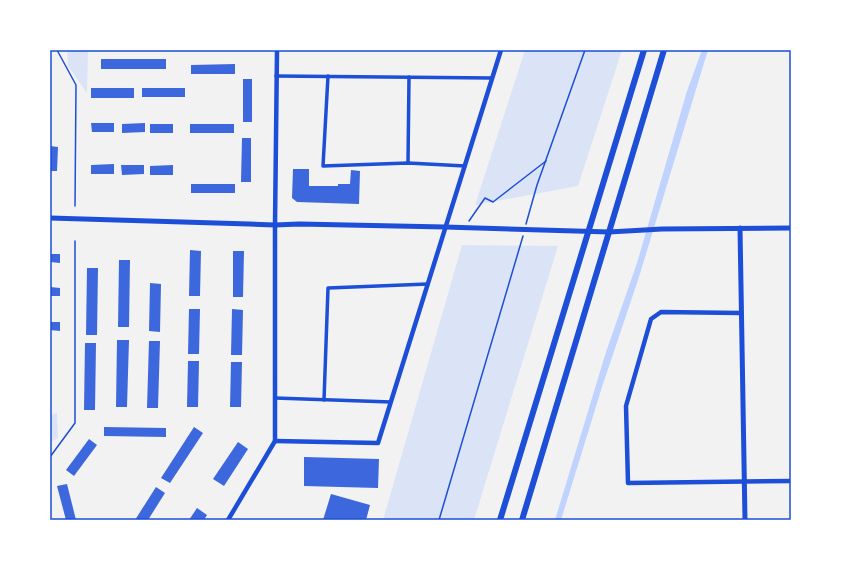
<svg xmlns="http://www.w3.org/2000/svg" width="841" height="570" font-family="'Asap Condensed',sans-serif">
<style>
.green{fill:#dbe4f7}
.water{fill:#bfd3fe}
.building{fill:#3d67dc}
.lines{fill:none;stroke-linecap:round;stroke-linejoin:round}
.path{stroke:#1d4ed8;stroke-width:1.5}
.minor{stroke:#1d4ed8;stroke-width:3.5}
.tertiary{stroke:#1d4ed8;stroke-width:4.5}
.secondary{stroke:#1d4ed8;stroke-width:5}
.primary{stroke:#1d4ed8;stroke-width:6}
.neatline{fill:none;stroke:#1d4ed8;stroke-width:1.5}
</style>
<rect width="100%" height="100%" fill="#f2f2f2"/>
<g class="green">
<path d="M67 50H88L87 93 68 66Z"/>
<path d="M525 50H622L578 186 475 205Z"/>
<path d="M462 245 558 246 474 520H383Z"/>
<path d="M57 413 58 438 50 442V415Z"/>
</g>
<path class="water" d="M702 50H708L639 277 602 387 561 520H555L606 352 637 263 687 91Z"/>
<g class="building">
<rect x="101" y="59" width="65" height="10"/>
<path d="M235 64V74H191V65Z"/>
<rect x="243" y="79" width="9" height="43"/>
<rect x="91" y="88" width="43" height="10"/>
<rect x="142" y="88" width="43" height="9"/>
<path d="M91 123H114V132H92Z"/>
<path d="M145 123V132L122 133V124Z"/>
<rect x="150" y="124" width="23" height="9"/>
<rect x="190" y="124" width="44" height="9"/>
<path d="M242 138H251V182H241Z"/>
<path d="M50 146 58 147 57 171H50Z"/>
<path d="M114 164V174H91V165Z"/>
<path d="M121 165H144V174L122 175Z"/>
<path d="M173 165V175H150V166Z"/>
<path d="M293 169H309V186H338V184H350L351 170 360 171 359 204 297 202 292 198Z"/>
<rect x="191" y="184" width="44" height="9"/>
<path d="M190 250 201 251 200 296H189Z"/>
<path d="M233 251H244L243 297H233Z"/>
<path d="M50 254H60V263L50 262Z"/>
<path d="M119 260H130L129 327H118Z"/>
<path d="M87 268H98L97 335H86Z"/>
<path d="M150 283 161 284 160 332 149 331Z"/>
<path d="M50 287 60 288V296H50Z"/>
<path d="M189 309H200L199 354H188Z"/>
<path d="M232 309 243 310 242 355H231Z"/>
<path d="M50 322H60V331L50 330Z"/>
<path d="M117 340H129L127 407H116Z"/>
<path d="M149 341H160L158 408H147Z"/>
<path d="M85 343H96L95 410H84Z"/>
<path d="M188 361H199L198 407H187Z"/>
<path d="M231 362H242L241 407H230Z"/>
<path d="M104 427 166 428V437L104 436Z"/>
<path d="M194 427 203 433 170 483 161 478Z"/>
<path d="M89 439 97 445 74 476 66 470Z"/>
<path d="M238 442 248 449 224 486 213 479Z"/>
<path d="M304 457 379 459 378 488 304 486Z"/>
<path d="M67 484 76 520H66L57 486Z"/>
<path d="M156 487 165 493 148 520H135Z"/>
<path d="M331 494 370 505 366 520H323Z"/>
<path d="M197 508 207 515 204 520H189Z"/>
</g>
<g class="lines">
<g class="path">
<path d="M57 50 76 85 75 206"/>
<path d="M469 221 485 198 493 202 546 161"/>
<path d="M526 224 537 185 585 50"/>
<path d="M50 457 75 423V241"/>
<path d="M439 520 523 236"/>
</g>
<g class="minor">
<path d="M276 76 492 78"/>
<path d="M328 76 323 166 408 163 465 166"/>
<path d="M408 163 409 77"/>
<path d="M275 398 391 402"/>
<path d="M324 400 328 288 428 284"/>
</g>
<g class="tertiary">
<path d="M741 313 661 312 651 319 626 406 628 483 791 481"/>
<path d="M275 441 378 443 501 50"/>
<path d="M228 520 275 441V225L277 50"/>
</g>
<g class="secondary">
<path d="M50 218 249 224 275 225 299 224 445 227 609 232 662 229 791 228"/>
<path d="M740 228 745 520"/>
</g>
<g class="primary">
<path d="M500 520 644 50"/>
<path d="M522 520 664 50"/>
</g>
</g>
<rect width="841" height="570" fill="none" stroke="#ffffff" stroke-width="102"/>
<rect x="51" y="51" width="739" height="468" class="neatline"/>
</svg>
